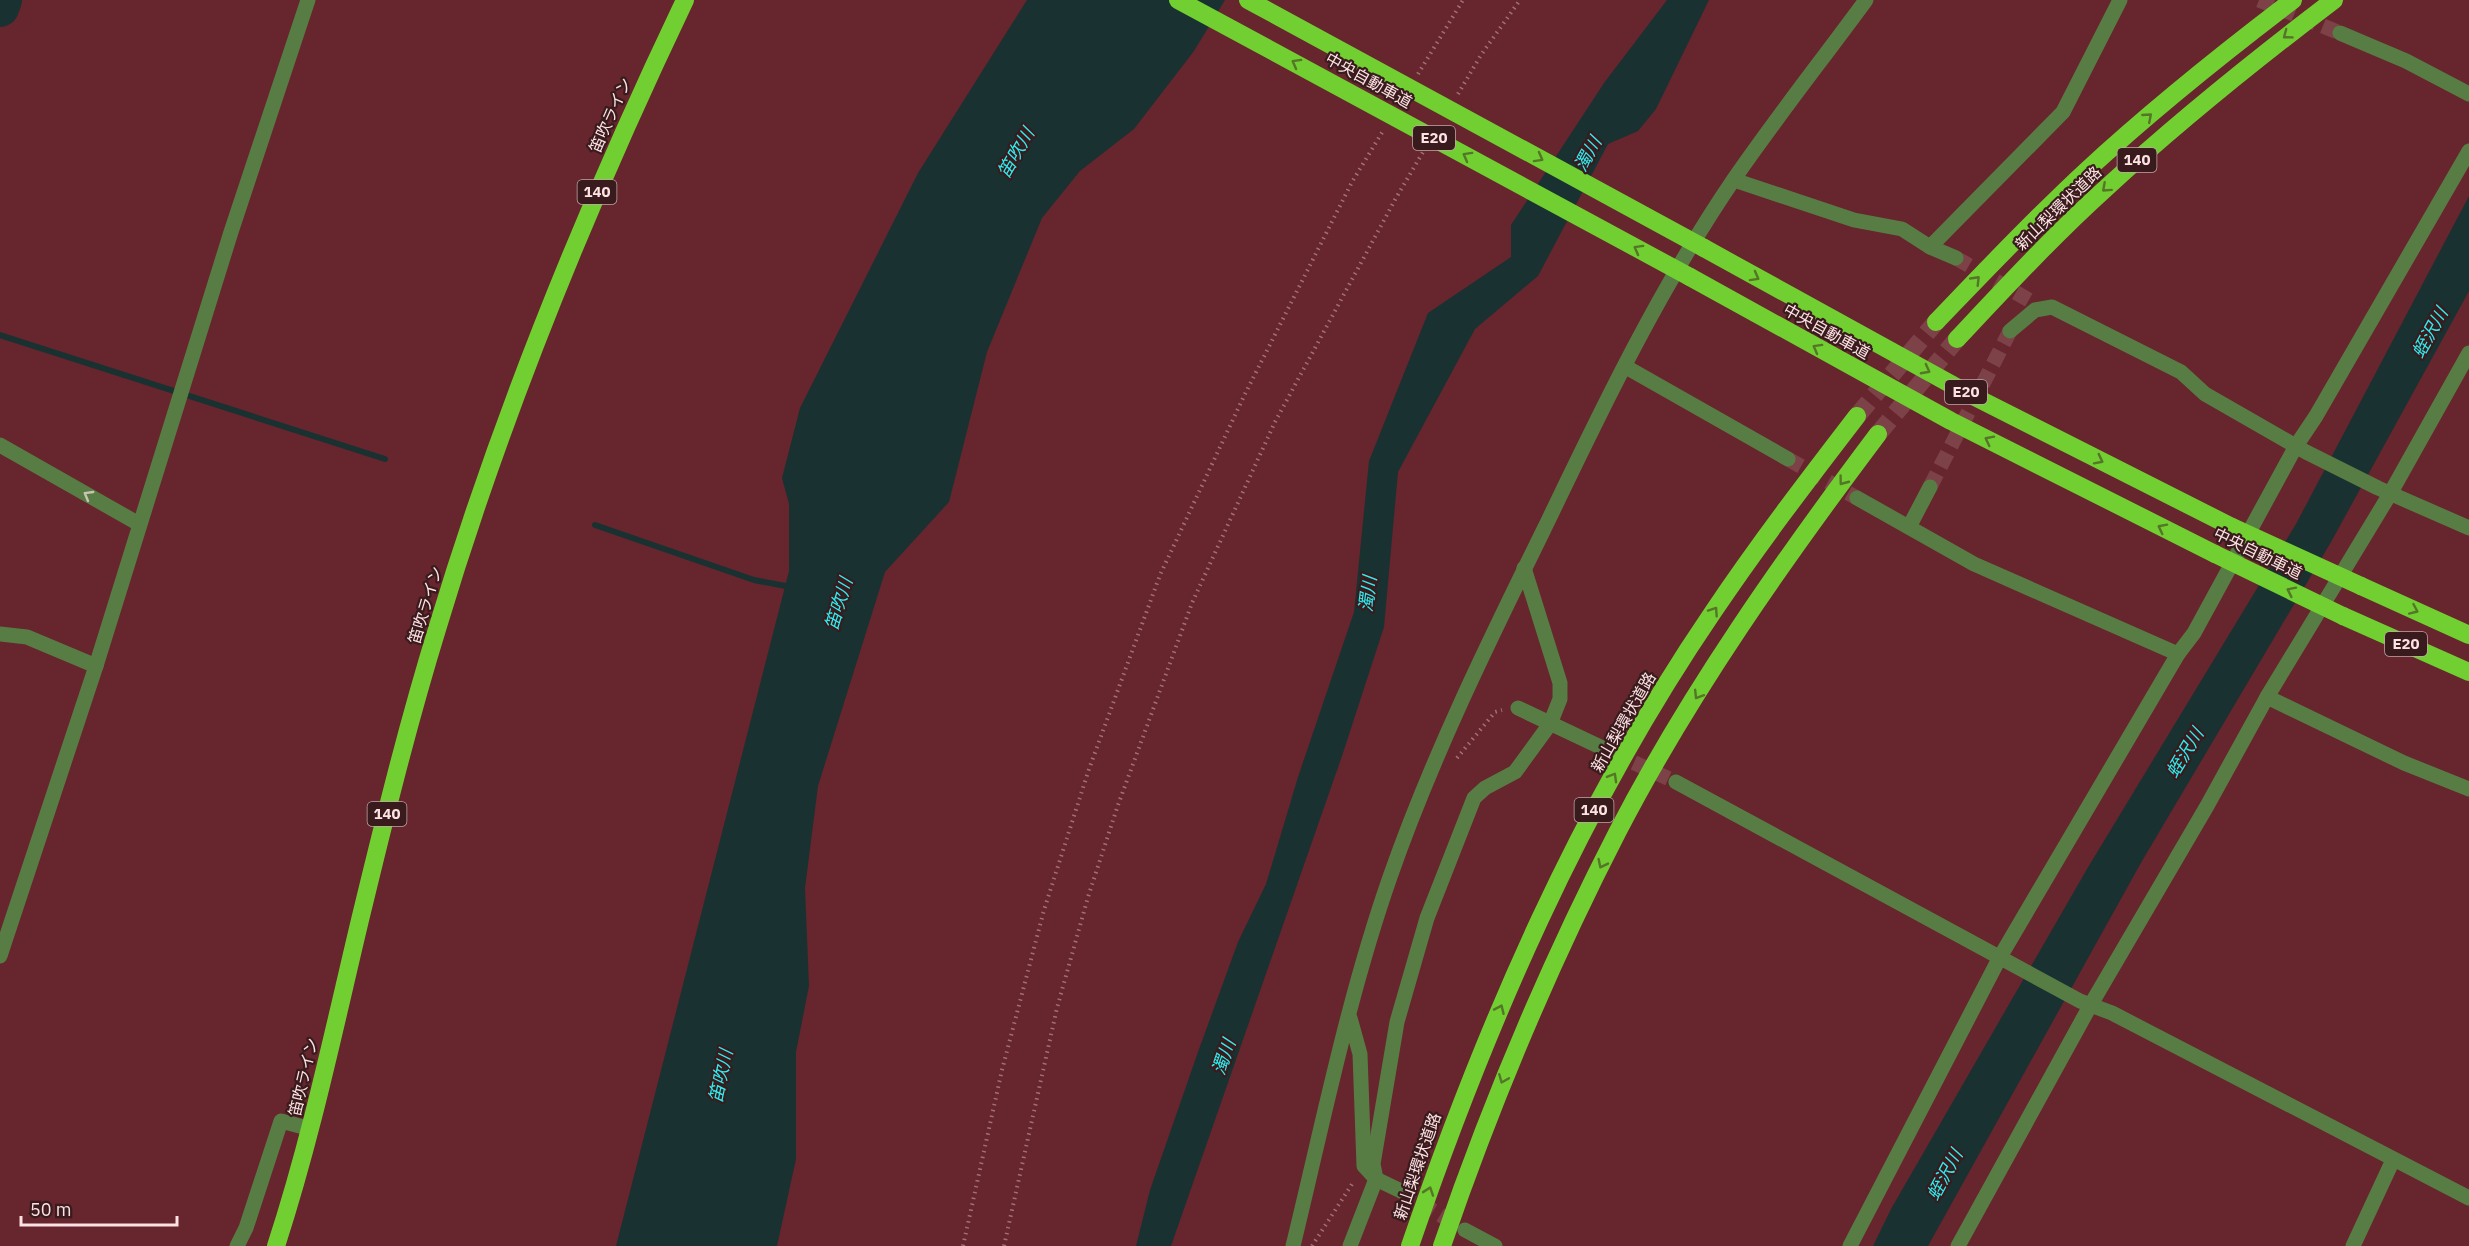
<svg xmlns="http://www.w3.org/2000/svg" width="2469" height="1246" font-family="'IBM Plex Sans','Noto Sans JP',sans-serif">
<style>
.water{fill:#1a3131}
.lines{fill:none;stroke-linecap:round;stroke-linejoin:round}
.stream{stroke:#1a3131;stroke-width:6}
.river{stroke:#1a3131;stroke-width:38}
.minor-tunnel{stroke:#7d4148;stroke-width:15;stroke-dasharray:15 8;stroke-linecap:butt}
.highway-tunnel{stroke:#7d4148;stroke-width:18;stroke-dasharray:18 9;stroke-linecap:butt}
.path{stroke:#a26f75;stroke-width:4;stroke-dasharray:1.5 4.5;stroke-linecap:butt}
.minor{stroke:#577d44;stroke-width:15}
.highway{stroke:#71cf31;stroke-width:18}
.highway-bridge{stroke:#71cf31;stroke-width:18}
.oneway{stroke:#557528}
.oneway2{stroke:#cac4b3}
.labels{text-anchor:middle;stroke-width:4.5;stroke-linejoin:round;paint-order:stroke}
.shield{fill:#391b1e;stroke:#c2a6a8;stroke-width:1.5}
.shield-label{font-size:15px;font-weight:bold;fill:#fce2e3}
.street-label{font-size:16px;fill:#fce2e3;stroke:#391b1e}
.water-label{font-size:18px;font-style:italic;fill:#2ceff1;stroke:#391b1e}
</style>
<rect width="100%" height="100%" fill="#67252d"/>
<g class="water">
<path d="M1027 0H1225L1194 51 1134 129 1080 171 1042 218 987 352 949 502 885 572 818 786 805 888 809 986 796 1052V1159L777 1246H616L789 571V504L782 478 800 408 918 173Z"/>
<path d="M1667 0H1709L1656 109 1638 131 1608 144 1538 276 1475 329 1398 472 1384 627 1342 756 1171 1246H1136L1150 1190 1198 1052 1238 942 1266 884 1298 777 1354 612 1369 461 1428 313 1511 257V225L1604 83Z"/>
<path d="M2469 196V291L2331 542 2142 861 1928 1246H1873L1891 1209 2087 869 2296 524Z"/>
</g>
<g class="lines">
<g class="stream">
<path d="M0 335 385 459"/>
<path d="M595 525 754 580 791 587"/>
</g>
<path class="river" d="M0 8 3 0"/>
<g class="minor-tunnel">
<path d="M2259 0 2340 33"/>
<path d="M1956 258 2029 300"/>
<path d="M1788 459 1857 498"/>
<path d="M1930 487 2010 331"/>
<path d="M1613 753 1676 782"/>
<path d="M1401 1191 1460 1227"/>
</g>
<g class="highway-tunnel">
<path d="M1857 416 1936 322"/>
<path d="M1878 434 1957 339"/>
</g>
<g class="path">
<path d="M1418 74 1463 0"/>
<path d="M1458 94 1481 55 1520 0"/>
<path d="M1457 758 1495 712 1502 710"/>
<path d="M963 1246 1002 1070 1044 910 1089 769 1160 575 1244 396 1352 182 1383 131"/>
<path d="M1004 1246 1057 1008 1088 897 1118 805 1192 603 1275 422 1396 198 1423 152"/>
<path d="M1312 1246 1354 1181"/>
</g>
<g class="minor">
<path d="M2340 33 2406 61 2469 94"/>
<path d="M1734 180 1854 220 1902 229 1930 247 1956 258"/>
<path d="M1930 247 2063 112 2120 0"/>
<path d="M2010 331 2035 310 2052 307 2181 372 2205 394 2306 452 2378 488 2469 528"/>
<path d="M1626 367 1788 459"/>
<path d="M0 445 139 524"/>
<path d="M1857 498 1974 564 2178 654"/>
<path d="M1909 527 1930 487"/>
<path d="M0 634 27 637 96 666"/>
<path d="M2267 697 2404 763 2469 789"/>
<path d="M1518 708 1611 752"/>
<path d="M1676 782 2080 1001 2112 1013 2469 1198"/>
<path d="M0 956 96 666 231 232 308 0"/>
<path d="M1350 1018 1360 1054 1364 1166 1376 1179 1401 1191"/>
<path d="M1465 1230 1495 1246"/>
<path d="M237 1246 246 1228 281 1121 311 1129"/>
<path d="M1293 1246C1323 1123 1348 997 1390 877 1433 754 1491 637 1548 521 1604 404 1661 286 1734 179 1776 118 1822 60 1866 0"/>
<path d="M1350 1246 1376 1179 1373 1164 1397 1022 1427 918 1474 798 1485 788 1515 772 1550 724 1560 699V683L1524 568"/>
<path d="M1850 1246 2000 957 2178 654 2194 633 2296 446 2316 416 2469 151"/>
<path d="M1958 1246 2090 1006 2207 806 2267 697 2390 494 2469 353"/>
<path d="M2353 1246 2393 1160"/>
</g>
<g class="highway">
<path d="M1704 248 1967 393 2232 527"/>
<path d="M1690 277 1951 421 2215 554"/>
<path d="M1936 322C1985 271 2034 219 2086 171 2152 110 2222 54 2293 0"/>
<path d="M1957 339C2005 288 2053 236 2105 189 2178 122 2255 60 2334 0"/>
<path d="M2361 586 2469 635"/>
<path d="M2343 616 2469 672"/>
<path d="M276 1246C311 1139 334 1029 360 920 384 821 408 723 438 626 503 410 588 203 685 0"/>
<path d="M1410 1246C1486 1024 1580 807 1713 612 1758 545 1807 481 1857 416"/>
<path d="M1442 1246C1491 1103 1549 965 1618 831 1690 692 1784 559 1878 434"/>
</g>
<g class="highway-bridge">
<path d="M1178 0 1690 277"/>
<path d="M1248 0 1704 248"/>
<path d="M2232 527 2361 586"/>
<path d="M2215 554 2343 616"/>
</g>
</g>
<defs><path id="oneway-chevron" d="M-2-3.5L2.5 0L-2 3.5" fill="none" stroke-width="1.6" stroke-linecap="round" stroke-linejoin="round" transform="scale(1.5)"/></defs>
<g class="oneway">
<use href="#oneway-chevron" transform="translate(2287 35) rotate(143)"/>
<use href="#oneway-chevron" transform="translate(1296 63) rotate(-151)"/>
<use href="#oneway-chevron" transform="translate(2148 117) rotate(-41)"/>
<use href="#oneway-chevron" transform="translate(1467 156) rotate(-151)"/>
<use href="#oneway-chevron" transform="translate(1539 158) rotate(29)"/>
<use href="#oneway-chevron" transform="translate(2106 188) rotate(138)"/>
<use href="#oneway-chevron" transform="translate(1638 249) rotate(-151)"/>
<use href="#oneway-chevron" transform="translate(1755 277) rotate(29)"/>
<use href="#oneway-chevron" transform="translate(1976 280) rotate(-46)"/>
<use href="#oneway-chevron" transform="translate(1817 348) rotate(-151)"/>
<use href="#oneway-chevron" transform="translate(1926 370) rotate(28)"/>
<use href="#oneway-chevron" transform="translate(1989 440) rotate(-153)"/>
<use href="#oneway-chevron" transform="translate(2099 460) rotate(27)"/>
<use href="#oneway-chevron" transform="translate(1843 481) rotate(127)"/>
<use href="#oneway-chevron" transform="translate(2162 528) rotate(-153)"/>
<use href="#oneway-chevron" transform="translate(2291 591) rotate(-154)"/>
<use href="#oneway-chevron" transform="translate(2414 610) rotate(24)"/>
<use href="#oneway-chevron" transform="translate(1714 611) rotate(-56)"/>
<use href="#oneway-chevron" transform="translate(1698 695) rotate(122)"/>
<use href="#oneway-chevron" transform="translate(1613 777) rotate(-60)"/>
<use href="#oneway-chevron" transform="translate(1602 864) rotate(116)"/>
<use href="#oneway-chevron" transform="translate(1500 1009) rotate(-66)"/>
<use href="#oneway-chevron" transform="translate(1503 1079) rotate(112)"/>
<use href="#oneway-chevron" transform="translate(1429 1191) rotate(-71)"/>
</g>
<use class="oneway2" href="#oneway-chevron" transform="translate(88 495) rotate(-150)"/>
<g class="labels">
<g class="shield">
<rect x="1413" y="126" width="42" height="24" rx="4.5"/>
<rect x="2117.5" y="148" width="39" height="24" rx="4.5"/>
<rect x="577.5" y="180" width="39" height="24" rx="4.5"/>
<rect x="1945" y="380" width="42" height="24" rx="4.5"/>
<rect x="2385" y="632" width="42" height="24" rx="4.5"/>
<rect x="1574.5" y="798" width="39" height="24" rx="4.5"/>
<rect x="367.5" y="802" width="39" height="24" rx="4.5"/>
</g>
<g class="shield-label">
<text x="1434" y="143">E20</text>
<text x="2137" y="165">140</text>
<text x="597" y="197">140</text>
<text x="1966" y="397">E20</text>
<text x="2406" y="649">E20</text>
<text x="1594" y="815">140</text>
<text x="387" y="819">140</text>
</g>
<g class="street-label">
<text transform="translate(1369 80) rotate(29)" y="6">中央自動車道</text>
<text transform="translate(610 115) rotate(-66)" y="6">笛吹ライン</text>
<text transform="translate(2058 208) rotate(-44)" y="6">新山梨環状道路</text>
<text transform="translate(1827 331) rotate(29)" y="6">中央自動車道</text>
<text transform="translate(2258 553) rotate(26)" y="6">中央自動車道</text>
<text transform="translate(425 605) rotate(-73)" y="6">笛吹ライン</text>
<text transform="translate(1623 722) rotate(-60)" y="6">新山梨環状道路</text>
<text transform="translate(303 1077) rotate(-77)" y="6">笛吹ライン</text>
<text transform="translate(1417 1166) rotate(-71)" y="6">新山梨環状道路</text>
</g>
<g class="water-label">
<text transform="translate(1016 153) rotate(-60)" y="6">笛吹川</text>
<text transform="translate(1588 154) rotate(-61)" y="6">濁川</text>
<text transform="translate(2430 333) rotate(-61)" y="6">蛭沢川</text>
<text transform="translate(1368 594) rotate(-83)" y="6">濁川</text>
<text transform="translate(839 604) rotate(-73)" y="6">笛吹川</text>
<text transform="translate(2185 753) rotate(-59)" y="6">蛭沢川</text>
<text transform="translate(1224 1057) rotate(-71)" y="6">濁川</text>
<text transform="translate(721 1076) rotate(-78)" y="6">笛吹川</text>
<text transform="translate(1945 1175) rotate(-62)" y="6">蛭沢川</text>
</g>
</g>
<path d="M21 1216v9h156v-9" fill="none" stroke="#fce2e3" stroke-width="3"/>
<text x="30" y="1216" font-size="18" fill="#fce2e3" stroke="#391b1e" stroke-width="4.5" paint-order="stroke">50 m</text>
</svg>
